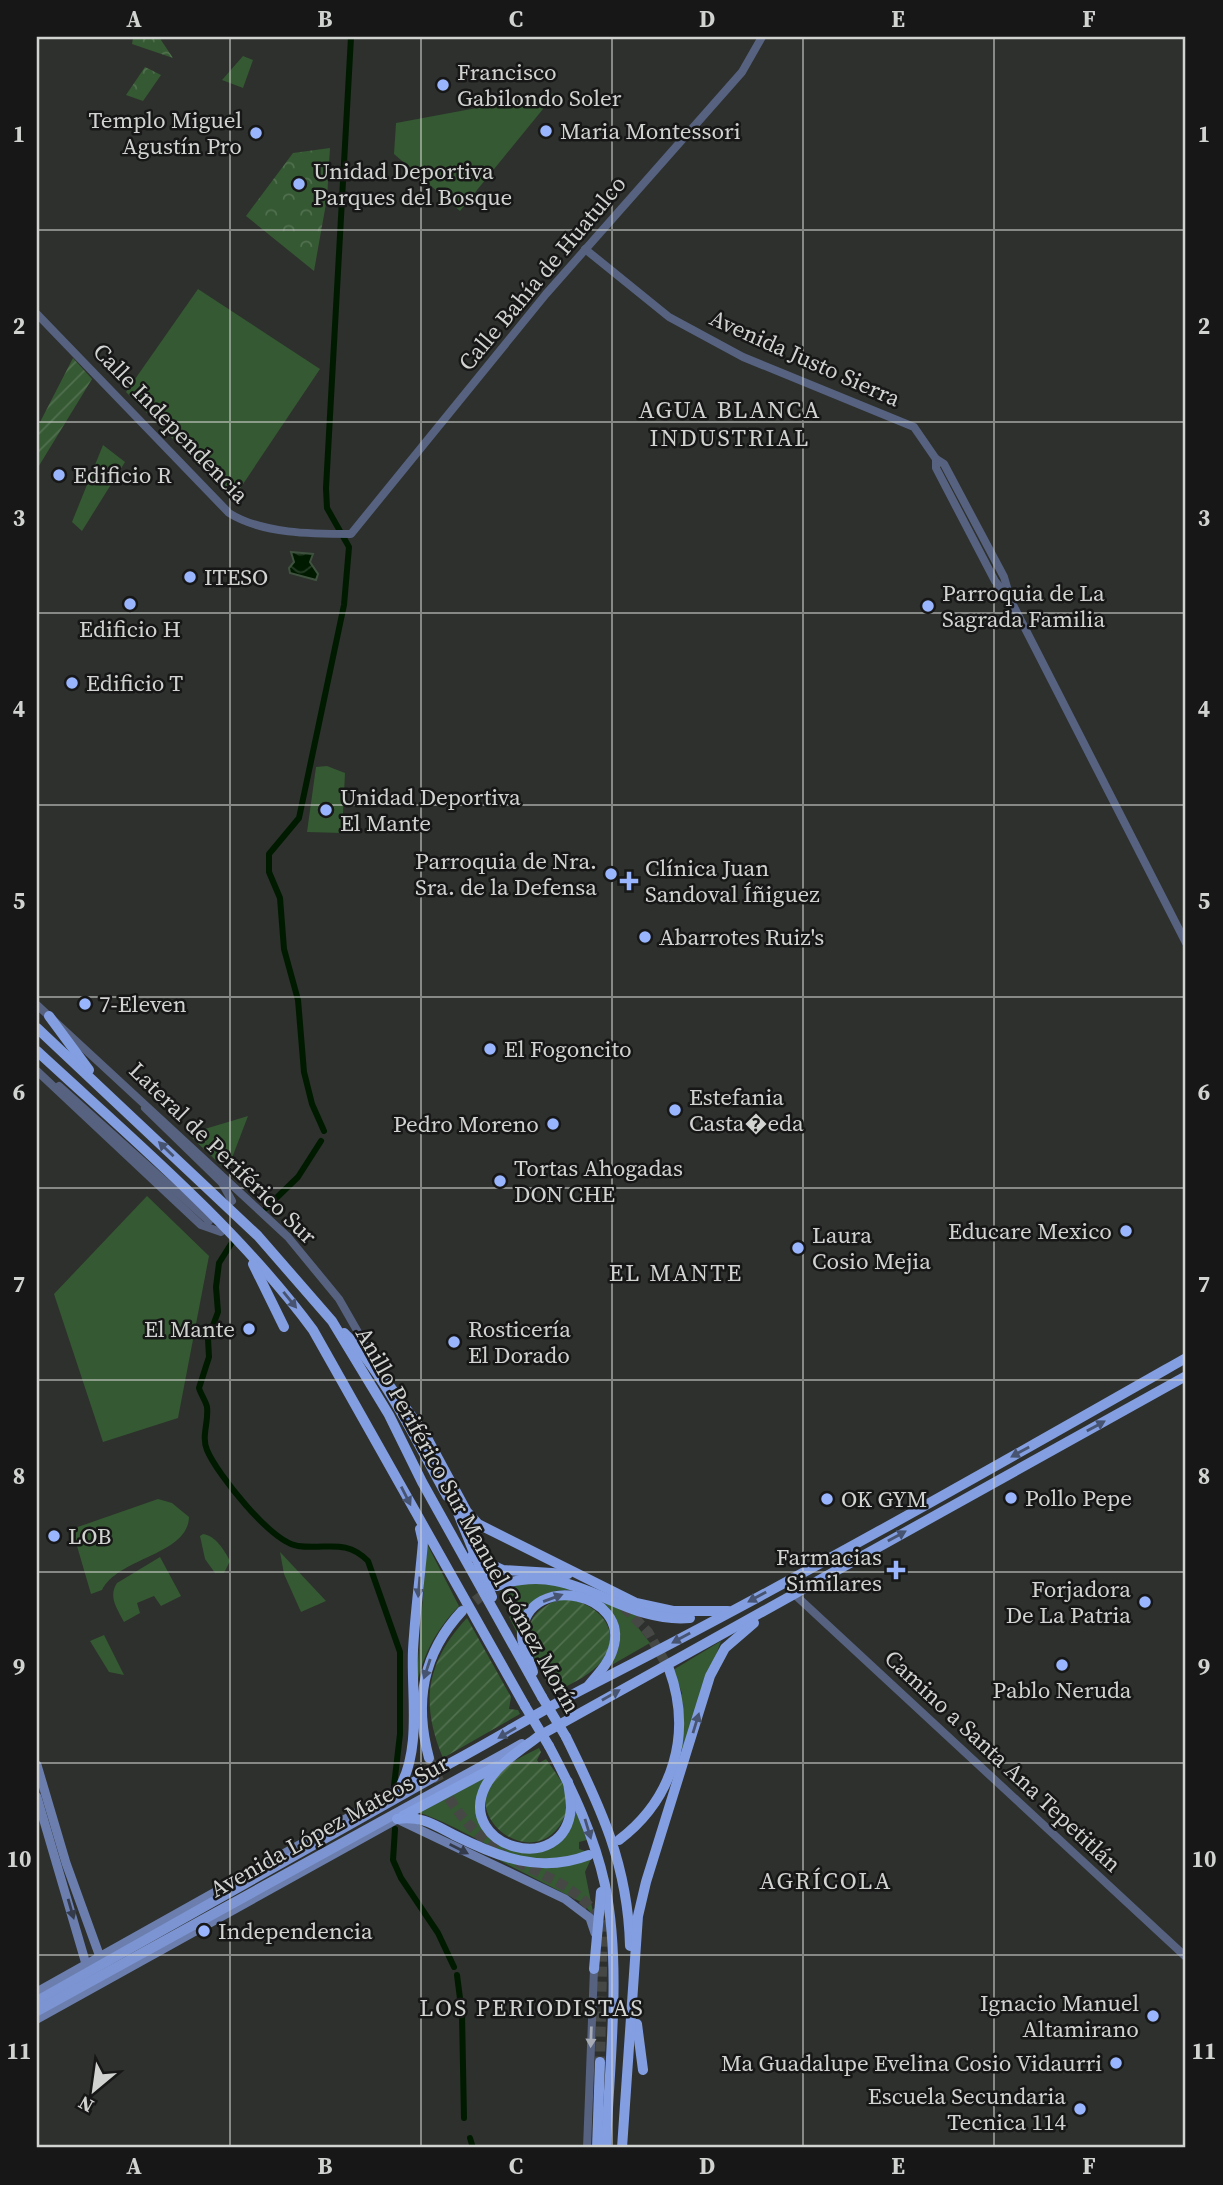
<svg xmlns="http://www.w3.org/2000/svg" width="1223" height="2185" font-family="'Source Serif 4',serif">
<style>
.grass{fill:#355932}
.forest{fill:url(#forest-crowns)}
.garden{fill:url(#garden-furrows)}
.water{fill:url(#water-waves);stroke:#3f523f;stroke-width:2}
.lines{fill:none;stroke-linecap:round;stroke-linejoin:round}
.canal{stroke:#001a00;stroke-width:6}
.trunk-tunnel{stroke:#464845;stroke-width:10;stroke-dasharray:10 5;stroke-linecap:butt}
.tertiary{stroke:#566280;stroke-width:8}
.secondary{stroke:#6b7eae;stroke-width:9}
.primary{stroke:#7c94d1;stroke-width:10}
.trunk{stroke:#839ee1;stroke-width:10}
.trunk-bridge{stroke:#839ee1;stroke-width:10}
.oneway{fill:#475471}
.oneway2{fill:#343b4b}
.oneway3{fill:#a6abb5}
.grid{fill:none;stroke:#d1d3d1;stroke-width:2;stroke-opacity:0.55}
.poi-dot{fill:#99b5fd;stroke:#161716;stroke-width:2.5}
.labels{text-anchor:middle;stroke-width:5;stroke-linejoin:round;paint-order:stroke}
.poi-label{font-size:23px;fill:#d1d3d1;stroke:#161716;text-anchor:start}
.street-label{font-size:23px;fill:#d1d3d1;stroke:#161716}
.neighbourhood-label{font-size:24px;letter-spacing:2px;fill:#d1d3d1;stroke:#161716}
.neatline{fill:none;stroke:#d1d3d1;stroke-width:2.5}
.grid-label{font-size:23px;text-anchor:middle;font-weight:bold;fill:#d1d3d1}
</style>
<defs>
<pattern id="forest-crowns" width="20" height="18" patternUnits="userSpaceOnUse" patternTransform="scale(1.75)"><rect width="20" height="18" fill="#355932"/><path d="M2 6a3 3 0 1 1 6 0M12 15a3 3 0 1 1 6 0" fill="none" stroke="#51704f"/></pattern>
<pattern id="garden-furrows" width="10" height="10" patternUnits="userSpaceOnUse" patternTransform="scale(1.75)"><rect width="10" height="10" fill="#355932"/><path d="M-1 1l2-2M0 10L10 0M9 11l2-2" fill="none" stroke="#51704f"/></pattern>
<pattern id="water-waves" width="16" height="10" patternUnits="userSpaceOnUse" patternTransform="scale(1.75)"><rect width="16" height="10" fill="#001a00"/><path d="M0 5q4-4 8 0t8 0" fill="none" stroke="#243a24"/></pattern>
</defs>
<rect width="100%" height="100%" fill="#2d302c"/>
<g class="grass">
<path d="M243 56 253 60 243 88 222 80Z"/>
<path d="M556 93 460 211 394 154 396 123Z"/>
<path d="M198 289 320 369 233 499 126 392Z"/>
<path d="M103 445 125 462 82 531 72 522Z"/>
<path d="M327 766 345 773 342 833 307 832 316 767Z"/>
<path d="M248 1116 227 1171 188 1134Z"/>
<path d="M147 1196 209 1256 178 1418 103 1442 54 1294Z"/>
<path d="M158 1499 172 1503 189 1517C188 1555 119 1557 102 1590L91 1594 72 1529Z"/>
<path d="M203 1534C216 1536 224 1550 230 1561L224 1573H215L205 1559 200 1536Z"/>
<path d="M427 1544 459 1606C435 1631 423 1655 416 1688Z"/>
<path d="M280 1552 326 1601 301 1612 284 1574Z"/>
<path d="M160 1557 181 1596 161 1606 154 1596 137 1603 140 1613 124 1622C117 1608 108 1597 117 1583Z"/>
<path d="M527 1582H563L639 1615 633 1621 650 1643 610 1666C656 1597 532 1553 517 1633L509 1617 516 1612 506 1592H499Z"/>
<path d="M104 1635 124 1675 109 1672 90 1641Z"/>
<path d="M721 1641 682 1752V1693L673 1670Z"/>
<path d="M486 1776C444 1844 552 1888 576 1812L587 1840 579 1842V1849L588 1852C508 1874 486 1836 418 1812Z"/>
<path d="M497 1859H591L585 1872 594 1917 583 1903Z"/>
</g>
<g class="forest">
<path d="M130 37H159L173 58 132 44 133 38Z"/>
<path d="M145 67 161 75 143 101 126 95Z"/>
<path d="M330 148 327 198 314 271 246 216 293 153Z"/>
</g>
<g class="garden">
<path d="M73 358 92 379 37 469V428Z"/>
<path d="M560 1599C588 1598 623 1623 606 1655 595 1674 572 1683 554 1693L552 1691 559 1681 547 1683C529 1649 512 1617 560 1599Z"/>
<path d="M467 1618 511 1697 509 1709 518 1710 520 1714 443 1758C420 1703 426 1662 467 1618Z"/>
<path d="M539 1748 541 1752 537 1760 539 1763 546 1759C552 1768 562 1780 566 1791 569 1801 567 1813 562 1822 532 1874 455 1815 498 1773 509 1762 526 1755 539 1748Z"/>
</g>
<path class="water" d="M291 552 313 554 310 562 318 574 316 580 290 573 289 568 294 562Z"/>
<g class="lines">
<g class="canal">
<path d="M324 1131 312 1104 304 1072 298 1000 284 949 280 898 269 872V854L299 818 344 605 349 547 327 508 326 488 351 37"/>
<path d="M266 1208 298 1177 321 1141"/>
<path d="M231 1244 219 1263 216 1287 218 1312 208 1339 209 1357 199 1388C201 1395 206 1401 207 1407 209 1422 201 1436 207 1450 217 1474 271 1542 298 1546 326 1550 345 1538 368 1561L400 1652V1734L394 1786"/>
<path d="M395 1829 393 1860 401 1878 438 1933 454 1967"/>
<path d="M457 1975 462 2014 464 2118"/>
<path d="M470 2138 473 2148"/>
</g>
<g class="trunk-tunnel">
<path d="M624 1607 648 1632 669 1669"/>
<path d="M463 1610 492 1588"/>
<path d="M429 1758C446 1800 466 1828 503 1854"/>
<path d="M517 1862C548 1877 587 1892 603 1926L600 2062"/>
</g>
<g class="tertiary">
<path d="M585 249 669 317 743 357 914 427 936 459 944 464 1004 577 1011 601 1186 943"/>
<path d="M37 314 229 513C262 534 313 534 351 534L546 294 742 72 762 37"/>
<path d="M936 459V468L995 581 1011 600"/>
<path d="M37 1005 288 1237 339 1299 378 1367"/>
<path d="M37 1071 201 1225 221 1232"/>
<path d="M59 1086 209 1221"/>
<path d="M145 1108 222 1183 232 1201"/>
<path d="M793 1593 1186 1957"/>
<path d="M587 2148 594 1969"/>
</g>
<g class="secondary">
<path d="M37 1765 66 1863 100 1957"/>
<path d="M37 1797 86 1964"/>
<path d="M37 1992 399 1789"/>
<path d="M37 2019 397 1819 565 1899 590 1918 595 1933"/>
</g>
<g class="primary">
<path d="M37 2001 434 1777"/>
<path d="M37 2011 522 1744"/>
</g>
<g class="trunk">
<path d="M49 1016 89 1070"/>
<path d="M37 1028 258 1236 332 1321 389 1415 422 1482 542 1697"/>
<path d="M37 1051C130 1137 238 1228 313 1330L525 1706"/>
<path d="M253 1264 284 1327"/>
<path d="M344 1333C383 1370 420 1448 447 1496"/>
<path d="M386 1381 426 1436 467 1512 478 1524 636 1603 673 1611H728"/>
<path d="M472 1556 503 1570 568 1574"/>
<path d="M497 1586C576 1558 616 1624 690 1618"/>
<path d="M533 1672C529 1659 521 1645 522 1631 530 1571 631 1593 613 1649 609 1663 598 1674 589 1685"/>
<path d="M566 1737C601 1808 628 1865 630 1946"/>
<path d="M549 1746C573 1791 594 1835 605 1885 622 1967 609 2065 606 2148"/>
<path d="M429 1758C414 1703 422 1654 462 1611"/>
<path d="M568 1782C569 1790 571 1800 571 1808 565 1879 456 1847 485 1787 496 1765 519 1751 539 1736L1186 1376"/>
<path d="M399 1789C465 1759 524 1719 589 1686 791 1583 989 1470 1186 1358"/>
<path d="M399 1789C422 1748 411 1695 413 1650 415 1614 420 1578 423 1542L420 1529"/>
<path d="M403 1816 497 1766"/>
<path d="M397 1819C420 1815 435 1825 454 1835 498 1857 540 1874 589 1855"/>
<path d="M619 1840C673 1799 693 1734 669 1669"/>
<path d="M594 1969 601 1892"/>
<path d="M637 2024 643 2070"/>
<path d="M597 2148 600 2062"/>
<path d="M622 2148 638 1916 646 1882 710 1676 725 1648 754 1623"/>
</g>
<g class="trunk-bridge">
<path d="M445 1481 492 1597"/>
<path d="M542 1697 566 1737"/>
<path d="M525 1706 549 1746"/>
</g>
</g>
<defs><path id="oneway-solid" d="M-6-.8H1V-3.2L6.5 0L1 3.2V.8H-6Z" transform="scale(1.75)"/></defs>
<g class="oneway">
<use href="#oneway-solid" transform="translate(166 1149) rotate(-136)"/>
<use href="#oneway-solid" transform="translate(290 1300) rotate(51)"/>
<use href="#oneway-solid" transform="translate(1096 1426) rotate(-29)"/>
<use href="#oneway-solid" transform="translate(1020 1452) rotate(151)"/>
<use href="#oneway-solid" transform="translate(406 1496) rotate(63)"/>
<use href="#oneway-solid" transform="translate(897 1536) rotate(-29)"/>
<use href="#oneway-solid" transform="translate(419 1587) rotate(95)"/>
<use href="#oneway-solid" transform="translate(757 1597) rotate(151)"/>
<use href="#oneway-solid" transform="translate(553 1598) rotate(-20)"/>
<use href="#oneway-solid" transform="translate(681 1638) rotate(151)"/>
<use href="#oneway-solid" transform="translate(427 1669) rotate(108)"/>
<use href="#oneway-solid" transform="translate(611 1695) rotate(-30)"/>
<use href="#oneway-solid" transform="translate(696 1723) rotate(-73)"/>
<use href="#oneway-solid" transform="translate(507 1733) rotate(150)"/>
<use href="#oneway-solid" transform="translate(588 1829) rotate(73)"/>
</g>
<g class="oneway2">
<use href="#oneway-solid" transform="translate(459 1849) rotate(27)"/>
<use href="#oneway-solid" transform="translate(71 1909) rotate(74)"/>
</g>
<use class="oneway3" href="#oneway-solid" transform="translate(591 2037) rotate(92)"/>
<path class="grid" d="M230 37V2148M421 37V2148M612 37V2148M803 37V2148M994 37V2148M37 230H1186M37 422H1186M37 613H1186M37 805H1186M37 997H1186M37 1188H1186M37 1380H1186M37 1572H1186M37 1763H1186M37 1955H1186"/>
<g class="poi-dot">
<circle cx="443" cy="85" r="7"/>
<circle cx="546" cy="131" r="7"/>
<circle cx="256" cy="133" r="7"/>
<circle cx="299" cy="184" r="7"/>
<circle cx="59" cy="475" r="7"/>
<circle cx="190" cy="577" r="7"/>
<circle cx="130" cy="604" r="7"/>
<circle cx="928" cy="606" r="7"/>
<circle cx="72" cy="683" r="7"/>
<circle cx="326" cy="810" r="7"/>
<circle cx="611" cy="874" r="7"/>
<path d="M625.5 870.5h7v7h7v7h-7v7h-7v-7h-7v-7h7z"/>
<circle cx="645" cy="937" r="7"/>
<circle cx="85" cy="1004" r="7"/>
<circle cx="490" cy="1049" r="7"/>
<circle cx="675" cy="1110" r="7"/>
<circle cx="553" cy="1124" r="7"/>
<circle cx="500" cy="1181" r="7"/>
<circle cx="1126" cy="1231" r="7"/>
<circle cx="798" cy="1248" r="7"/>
<circle cx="249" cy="1329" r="7"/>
<circle cx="454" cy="1342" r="7"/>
<circle cx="1011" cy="1498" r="7"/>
<circle cx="827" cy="1499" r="7"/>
<circle cx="54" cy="1536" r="7"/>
<path d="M892.5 1559.5h7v7h7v7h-7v7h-7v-7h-7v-7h7z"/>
<circle cx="1145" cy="1602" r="7"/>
<circle cx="1062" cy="1665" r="7"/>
<circle cx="204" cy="1931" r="7"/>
<circle cx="1153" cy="2016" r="7"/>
<circle cx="1116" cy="2063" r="7"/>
<circle cx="1080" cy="2109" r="7"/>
</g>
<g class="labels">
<g class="poi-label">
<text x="457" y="80">Francisco<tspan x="457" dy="26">Gabilondo Soler</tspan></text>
<text x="242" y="128" text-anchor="end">Templo Miguel<tspan x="242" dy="26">Agustín Pro</tspan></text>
<text x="560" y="139">Maria Montessori</text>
<text x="313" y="179">Unidad Deportiva<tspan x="313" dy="26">Parques del Bosque</tspan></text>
<text x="73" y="483">Edificio R</text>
<text x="204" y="585">ITESO</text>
<text x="942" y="601">Parroquia de La<tspan x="942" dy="26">Sagrada Familia</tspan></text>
<text x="130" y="637" text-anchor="middle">Edificio H</text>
<text x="86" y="691">Edificio T</text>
<text x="340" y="805">Unidad Deportiva<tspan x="340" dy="26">El Mante</tspan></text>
<text x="597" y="869" text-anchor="end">Parroquia de Nra.<tspan x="597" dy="26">Sra. de la Defensa</tspan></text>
<text x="645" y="876">Clínica Juan<tspan x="645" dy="26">Sandoval Íñiguez</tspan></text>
<text x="659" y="945">Abarrotes Ruiz's</text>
<text x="99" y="1012">7-Eleven</text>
<text x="504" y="1057">El Fogoncito</text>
<text x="689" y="1105">Estefania<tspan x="689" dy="26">Casta�eda</tspan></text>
<text x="539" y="1132" text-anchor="end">Pedro Moreno</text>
<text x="514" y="1176">Tortas Ahogadas<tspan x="514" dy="26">DON CHE</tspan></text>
<text x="1112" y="1239" text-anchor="end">Educare Mexico</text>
<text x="812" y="1243">Laura<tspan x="812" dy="26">Cosio Mejia</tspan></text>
<text x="235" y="1337" text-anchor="end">El Mante</text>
<text x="468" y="1337">Rosticería<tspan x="468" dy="26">El Dorado</tspan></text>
<text x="1025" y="1506">Pollo Pepe</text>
<text x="841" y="1507">OK GYM</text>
<text x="68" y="1544">LOB</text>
<text x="882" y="1565" text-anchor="end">Farmacias<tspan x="882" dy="26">Similares</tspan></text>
<text x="1131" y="1597" text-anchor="end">Forjadora<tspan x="1131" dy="26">De La Patria</tspan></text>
<text x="1062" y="1698" text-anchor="middle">Pablo Neruda</text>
<text x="218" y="1939">Independencia</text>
<text x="1139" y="2011" text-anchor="end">Ignacio Manuel<tspan x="1139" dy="26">Altamirano</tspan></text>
<text x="1102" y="2071" text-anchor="end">Ma Guadalupe Evelina Cosio Vidaurri</text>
<text x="1066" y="2104" text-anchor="end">Escuela Secundaria<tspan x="1066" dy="26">Tecnica 114</tspan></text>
</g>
<g class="street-label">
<text transform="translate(542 273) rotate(-50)" y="8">Calle Bahía de Huatulco</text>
<text transform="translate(805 358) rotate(24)" y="8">Avenida Justo Sierra</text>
<text transform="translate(171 423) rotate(46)" y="8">Calle Independencia</text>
<text transform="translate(223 1153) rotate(44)" y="8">Lateral de Periférico Sur</text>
<text transform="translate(468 1520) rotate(61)" y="8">Anillo Periférico Sur Manuel Gómez Morín</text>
<text transform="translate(1003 1761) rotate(43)" y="8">Camino a Santa Ana Tepetitlán</text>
<text transform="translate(329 1826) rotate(-29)" y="8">Avenida López Mateos Sur</text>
</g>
<g class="neighbourhood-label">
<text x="730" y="418">AGUA BLANCA<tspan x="730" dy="28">INDUSTRIAL</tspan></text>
<text x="676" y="1281">EL MANTE</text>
<text x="826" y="1889">AGRÍCOLA</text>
<text x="532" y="2016">LOS PERIODISTAS</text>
</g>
</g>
<rect width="1223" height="2185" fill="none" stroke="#161716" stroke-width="77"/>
<g transform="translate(94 2090) rotate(209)" stroke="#161716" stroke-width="5" paint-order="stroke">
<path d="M0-5L12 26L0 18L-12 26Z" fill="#d1d3d1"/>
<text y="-10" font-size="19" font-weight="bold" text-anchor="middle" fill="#d1d3d1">N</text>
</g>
<rect x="38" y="38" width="1146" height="2108" class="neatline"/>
<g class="grid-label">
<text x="134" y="27">A</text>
<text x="325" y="27">B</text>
<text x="516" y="27">C</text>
<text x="707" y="27">D</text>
<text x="898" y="27">E</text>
<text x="1089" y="27">F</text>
<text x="19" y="142">1</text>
<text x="1204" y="142">1</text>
<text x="19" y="334">2</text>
<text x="1204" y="334">2</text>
<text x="19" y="526">3</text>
<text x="1204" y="526">3</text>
<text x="19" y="717">4</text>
<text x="1204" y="717">4</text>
<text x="19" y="909">5</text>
<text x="1204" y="909">5</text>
<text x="19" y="1100">6</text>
<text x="1204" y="1100">6</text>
<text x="19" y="1292">7</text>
<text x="1204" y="1292">7</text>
<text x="19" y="1484">8</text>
<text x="1204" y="1484">8</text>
<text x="19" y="1675">9</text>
<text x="1204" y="1675">9</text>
<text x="19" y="1867">10</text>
<text x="1204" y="1867">10</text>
<text x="19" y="2059">11</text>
<text x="1204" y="2059">11</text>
<text x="134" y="2174">A</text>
<text x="325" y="2174">B</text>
<text x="516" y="2174">C</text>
<text x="707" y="2174">D</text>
<text x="898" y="2174">E</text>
<text x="1089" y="2174">F</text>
</g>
</svg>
